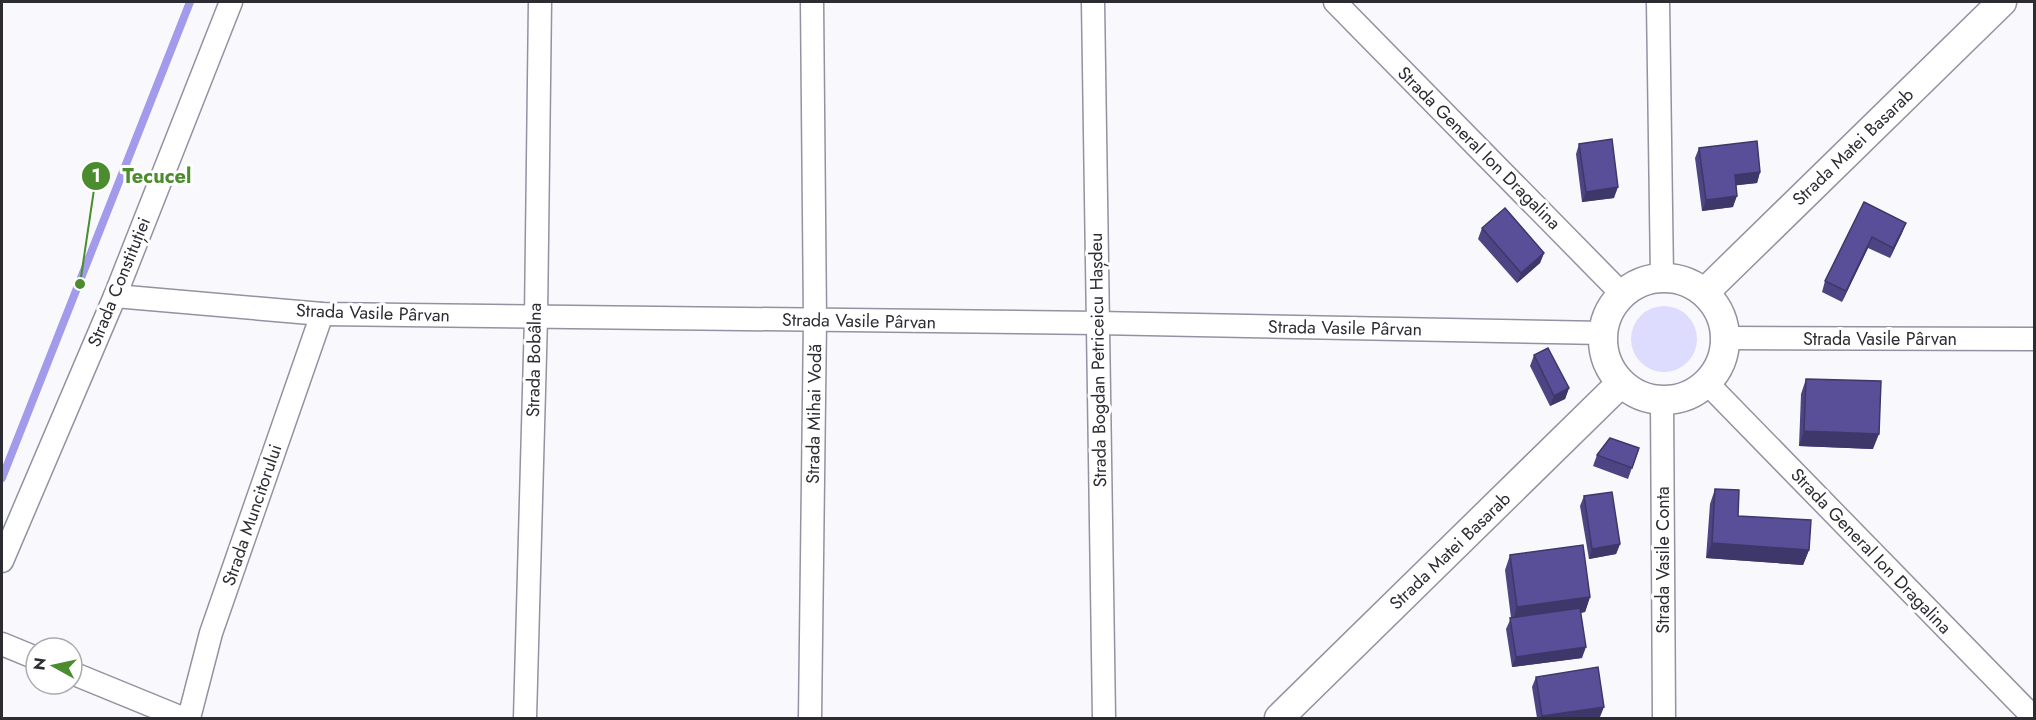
<svg xmlns="http://www.w3.org/2000/svg" width="2036" height="720" font-family="Jost,sans-serif">
<style>
.green{fill:#dddbfe}
.lines{fill:none;stroke-linecap:round;stroke-linejoin:round}
.stream{stroke:#a29aea;stroke-width:8}
.minor-casing{stroke:#9292a2;stroke-width:25}
.tertiary-casing{stroke:#9292a2;stroke-width:31}
.minor{stroke:#fff;stroke-width:22}
.tertiary{stroke:#fff;stroke-width:28}
.wall{fill:#4d4483}
.shaded-wall{fill:#3e376a}
.building{fill:#594f98;stroke:#3e376a;stroke-width:1.5}
.labels{text-anchor:middle;stroke-width:6;stroke-linejoin:round;paint-order:stroke}
.street-label{font-size:18px;fill:#2c2c33;stroke:#fff}
.leader{fill:none;stroke:#4a8c2e;stroke-width:2}
.callout-dot{fill:#4a8c2e;stroke:#fff;stroke-width:2}
.mark-label{font-size:18px;text-anchor:middle;font-weight:bold;fill:#fff}
.callout-label{font-size:20px;text-anchor:middle;font-weight:bold;fill:#4a8c2e;stroke:#fff;stroke-width:6;stroke-linejoin:round;paint-order:stroke}
</style>
<rect width="100%" height="100%" fill="#f9f9fd"/>
<circle class="green" cx="1664" cy="339" r="33"/>
<g class="lines">
<path class="stream" d="M2 478 190 2"/>
<defs>
<g id="minor">
<path d="M1093 2 1104 718"/>
<path d="M1335 2 1622 294"/>
<path d="M1658 2 1662 277"/>
<path d="M115 296 322 314 1098 323 1603 333"/>
<path d="M1726 338 2034 339"/>
<path d="M1707 383 2034 718"/>
<path d="M1662 401 1664 718"/>
<path d="M2 561 115 296 231 2"/>
<path d="M2 644 36 658"/>
<path d="M72 673 182 718"/>
<path d="M189 718 211 633 322 314"/>
<path d="M525 718 536 318 540 2"/>
<path d="M810 718 815 320 812 2"/>
</g>
<g id="tertiary">
<circle cx="1664" cy="339" r="61"/>
<path d="M1705 292 2002 2"/>
<path d="M1279 718 1621 383"/>
</g>
</defs>
<use href="#minor" class="minor-casing"/>
<use href="#tertiary" class="tertiary-casing"/>
<use href="#minor" class="minor"/>
<use href="#tertiary" class="tertiary"/>
</g>
<g class="wall">
<path d="M1579 144 1614 198 1582 202 1576 154Z"/>
<path d="M1699 148 1760 172 1757 183 1736 185 1733 207 1702 211 1695 158Z"/>
<path d="M1864 202 1906 223 1902 233 1890 258 1868 248 1842 302 1822 292 1825 281Z"/>
<path d="M1482 228 1544 253 1540 263 1517 283 1478 239Z"/>
<path d="M1534 355 1569 388 1565 399 1550 406 1530 366Z"/>
<path d="M1806 379 1873 449 1799 446 1801 394Z"/>
<path d="M1639 448 1628 479 1593 466 1597 455Z"/>
<path d="M1715 489 1738 516 1809 550 1803 565 1706 558 1710 504Z"/>
<path d="M1584 496 1620 544 1616 554 1589 559 1580 506Z"/>
<path d="M1510 555 1590 597 1585 612 1581 613 1582 658 1512 667 1506 629 1511 618 1505 570Z"/>
<path d="M1536 677 1600 717 1592 718H1537L1532 687Z"/>
</g>
<g class="shaded-wall">
<path d="M1760 172 1757 183 1731 186 1735 175Z"/>
<path d="M1618 187 1614 198 1582 202 1586 192Z"/>
<path d="M1737 196 1733 207 1702 211 1706 200Z"/>
<path d="M1906 223 1902 233 1890 258 1893 248Z"/>
<path d="M1872 237 1868 248 1842 302 1846 291Z"/>
<path d="M1544 253 1540 263 1517 283 1521 273Z"/>
<path d="M1569 388 1565 399 1550 406 1554 396Z"/>
<path d="M1804 431 1879 434 1873 449 1799 446Z"/>
<path d="M1712 543 1809 550 1803 565 1706 558Z"/>
<path d="M1620 544 1616 554 1589 559 1592 549Z"/>
<path d="M1590 597 1585 612 1512 622 1517 607Z"/>
<path d="M1586 647 1582 658 1512 667 1516 657Z"/>
<path d="M1604 707 1600 717 1592 718H1541L1542 716Z"/>
</g>
<g class="building">
<path d="M1612 139 1618 187 1586 192 1579 144Z"/>
<path d="M1757 141 1760 172 1735 175 1737 196 1706 200 1699 148Z"/>
<path d="M1864 202 1906 223 1893 248 1872 237 1846 291 1825 281Z"/>
<path d="M1505 208 1544 253 1521 273 1482 228Z"/>
<path d="M1548 348 1569 388 1554 396 1534 355Z"/>
<path d="M1806 379 1881 381 1879 434 1804 431Z"/>
<path d="M1610 438 1639 448 1632 468 1597 455Z"/>
<path d="M1715 489 1739 490 1738 516 1811 520 1809 550 1712 543Z"/>
<path d="M1612 492 1620 544 1592 549 1584 496Z"/>
<path d="M1583 545 1590 597 1517 607 1510 555Z"/>
<path d="M1580 608 1586 647 1516 657 1510 618Z"/>
<path d="M1598 667 1604 707 1542 716 1536 677Z"/>
</g>
<g class="labels">
<g class="street-label">
<text transform="translate(1853 147) rotate(-44)" y="6">Strada Matei Basarab</text>
<text transform="translate(1479 148) rotate(45)" y="6">Strada General Ion Dragalina</text>
<text transform="translate(119 282) rotate(-68)" y="6">Strada Constituției</text>
<text transform="translate(373 313) rotate(2)" y="6">Strada Vasile Pârvan</text>
<text transform="translate(859 321) rotate(1)" y="6">Strada Vasile Pârvan</text>
<text transform="translate(1345 328) rotate(1)" y="6">Strada Vasile Pârvan</text>
<text x="1880" y="345">Strada Vasile Pârvan</text>
<text transform="translate(534 360) rotate(-89)" y="6">Strada Bobâlna</text>
<text transform="translate(1098 360) rotate(-91)" y="6">Strada Bogdan Petriceicu Hașdeu</text>
<text transform="translate(814 414) rotate(-89)" y="6">Strada Mihai Vodă</text>
<text transform="translate(252 515) rotate(-71)" y="6">Strada Muncitorului</text>
<text transform="translate(1450 551) rotate(-44)" y="6">Strada Matei Basarab</text>
<text transform="translate(1871 551) rotate(46)" y="6">Strada General Ion Dragalina</text>
<text transform="translate(1663 560) rotate(-90)" y="6">Strada Vasile Conta</text>
</g>
</g>
<path class="leader" d="M80 284L96 176"/>
<g class="callout-dot">
<circle cx="80" cy="284" r="6"/>
<circle cx="96" cy="176" r="15"/>
</g>
<g class="mark-label">
<text x="96" y="182">1</text>
</g>
<g class="callout-label">
<text x="157" y="183">Tecucel</text>
</g>
<rect width="2036" height="720" fill="none" stroke="#2c2c33" stroke-width="6"/>
<g transform="translate(54 666) rotate(278)"><circle r="28" fill="#ffffff" stroke="#ababad" stroke-width="1.5"/>
<path d="M0-4.5L10 22L0 15L-10 22Z" fill="#4a8c2e"/>
<text y="-9" font-size="16" font-weight="bold" text-anchor="middle" fill="#2c2c33">N</text>
</g>
</svg>
